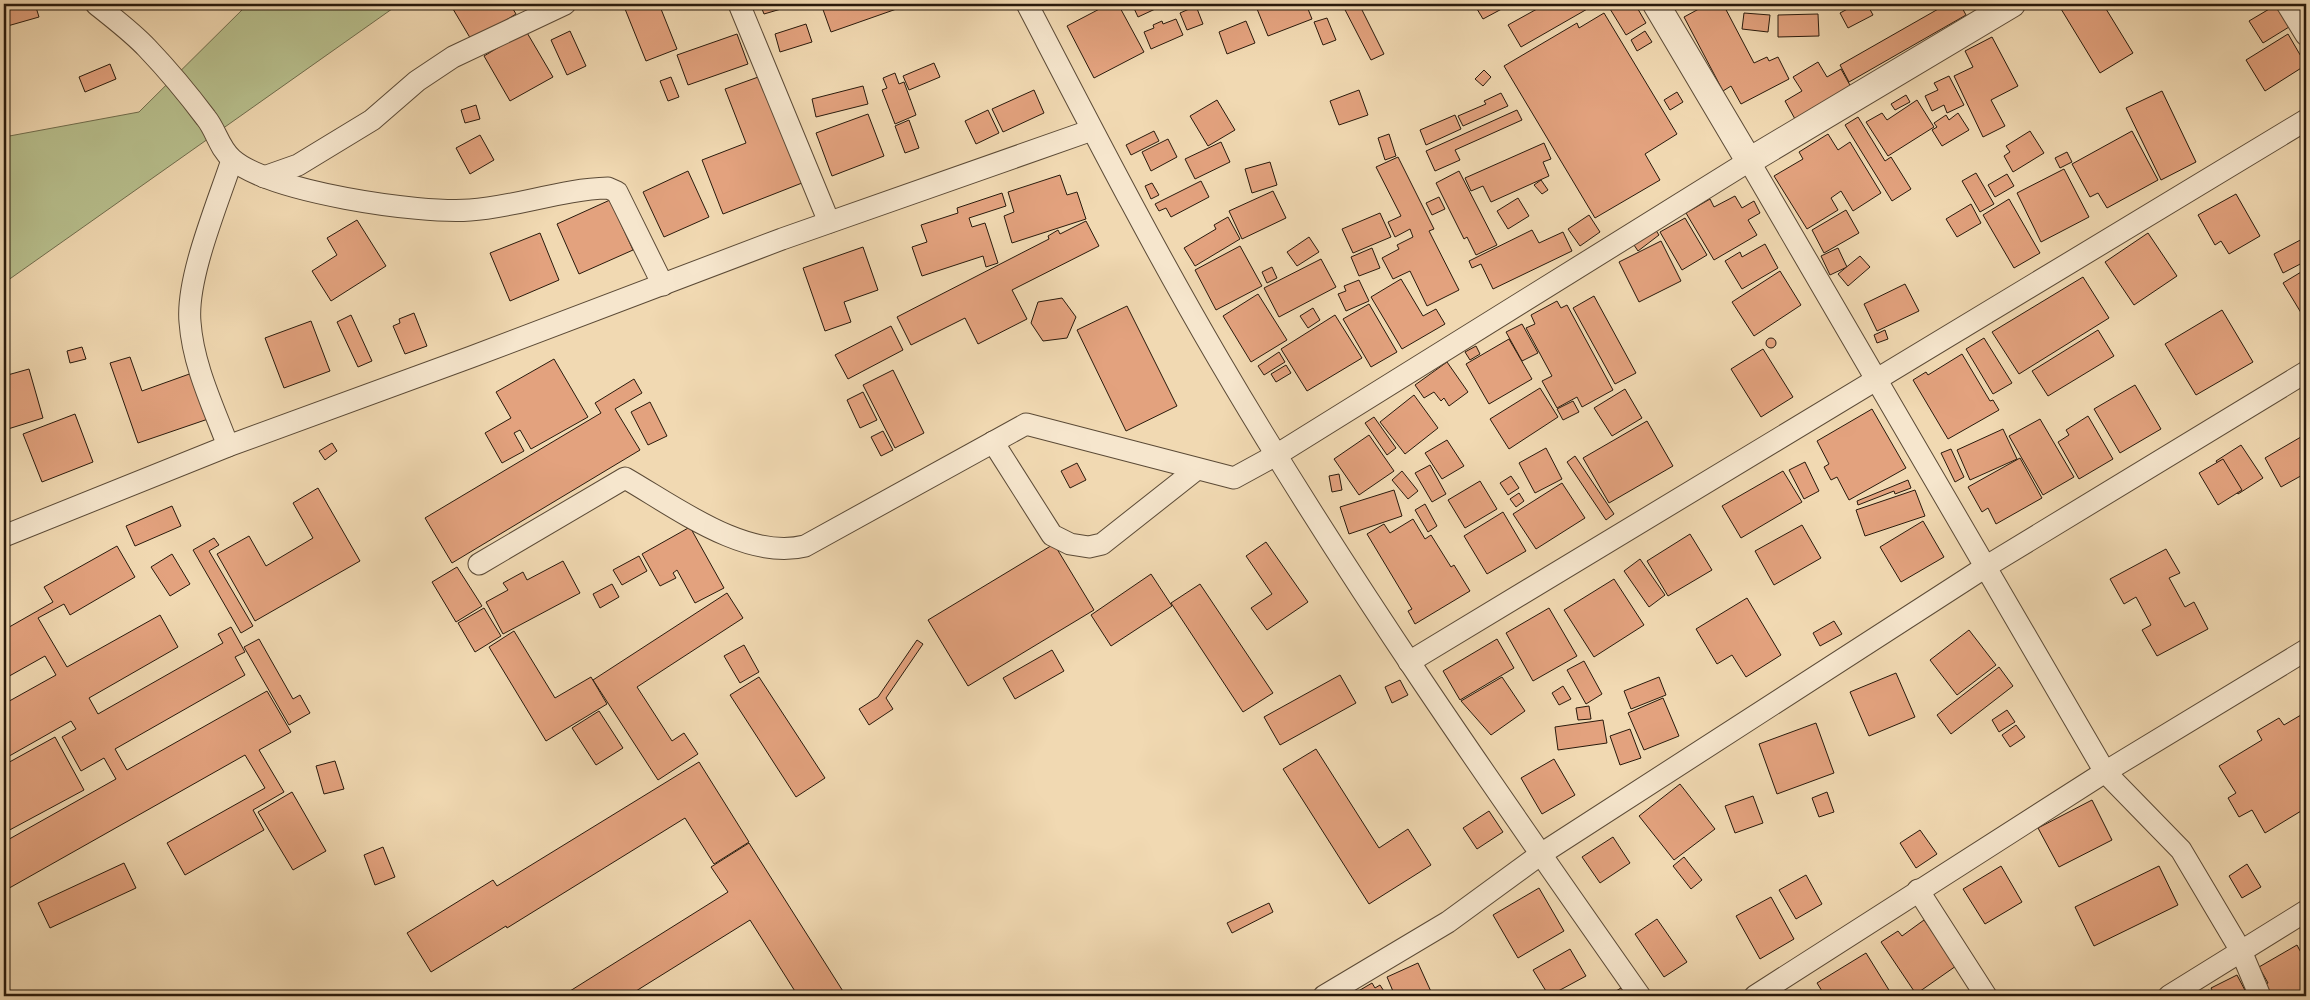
<svg xmlns="http://www.w3.org/2000/svg" width="2310" height="1000" font-family="'IM FELL Double Pica',serif">
<style>
.green{fill:#b8c08e;stroke:#706d4d}
.building{fill:#e3a27e;stroke:#291a0c}
.lines{fill:none;stroke-linecap:round;stroke-linejoin:round}
.minor-casing{stroke:#5b4a36;stroke-width:23}
.tertiary-casing{stroke:#5b4a36;stroke-width:28}
.minor{stroke:#f6e6cd;stroke-width:21}
.tertiary{stroke:#f6e6cd;stroke-width:26}
</style>
<rect width="100%" height="100%" fill="#f1d9b2"/>
<filter id="stains"><feTurbulence type="fractalNoise" baseFrequency=".004" numOctaves="4"/><feColorMatrix values="0 0 0 0 .2 0 0 0 0 .09 0 0 0 0 .02 0 0 0 .5 -.17"/></filter>
<radialGradient id="worn" r=".72"><stop offset=".6" stop-color="#630" stop-opacity="0"/><stop offset="1" stop-color="#630" stop-opacity=".3"/></radialGradient>
<path class="green" d="M248 4H399L4 283V137L139 112Z"/>
<g class="building">
<path d="M4 4H35L39 17 4 27Z"/>
<path d="M450 4H510L516 14 472 41Z"/>
<path d="M623 4H659L677 49 646 61Z"/>
<path d="M760 4H798L764 14Z"/>
<path d="M821 4H904L905 6 831 32Z"/>
<path d="M1109 4H1118L1144 52 1094 78 1067 26Z"/>
<path d="M1132 4H1166L1138 17Z"/>
<path d="M1255 4H1306L1312 19 1268 36Z"/>
<path d="M1342 4H1359L1384 54 1371 60Z"/>
<path d="M1474 4H1511L1483 19Z"/>
<path d="M1546 4H1587L1589 8 1521 47 1508 25Z"/>
<path d="M1607 4H1635L1646 23 1626 35Z"/>
<path d="M1708 4H1723L1754 63 1767 57 1769 61 1778 57 1789 79 1741 104 1731 86 1723 91 1684 17Z"/>
<path d="M1857 4H1867L1873 15 1848 28 1840 13Z"/>
<path d="M1947 4H1960L1966 15 1849 82 1840 65Z"/>
<path d="M2058 4H2103L2133 53 2100 73Z"/>
<path d="M2276 5 2289 27 2263 43 2249 21Z"/>
<path d="M1196 6 1203 24 1187 30 1180 13Z"/>
<path d="M1604 13 1677 134 1645 154 1660 180 1595 218 1504 66 1577 23 1579 28Z"/>
<path d="M1744 13 1770 15 1768 32 1742 29Z"/>
<path d="M1818 14 1819 36 1778 37V15Z"/>
<path d="M1327 18 1336 40 1323 45 1314 22Z"/>
<path d="M1176 19 1183 35 1151 49 1144 32 1154 28 1153 25 1162 21 1163 24Z"/>
<path d="M1246 21 1255 43 1227 54 1219 32Z"/>
<path d="M806 24 812 42 780 52 775 34Z"/>
<path d="M526 31 553 77 510 101 484 56Z"/>
<path d="M570 31 586 66 567 75 551 40Z"/>
<path d="M1645 31 1652 42 1637 51 1631 40Z"/>
<path d="M737 34 748 64 688 85 677 55Z"/>
<path d="M2288 34 2306 65 2265 91 2246 60Z"/>
<path d="M1992 37 2018 86 1991 100 2005 126 1983 137 1954 76 1973 67 1965 51Z"/>
<path d="M1818 62 1827 77 1841 69 1851 87 1795 119 1785 101 1802 91 1793 77Z"/>
<path d="M934 63 940 77 909 90 903 76Z"/>
<path d="M110 64 116 79 85 92 79 77Z"/>
<path d="M1484 70 1491 77 1483 86 1475 79Z"/>
<path d="M895 73 899 84 904 82 916 115 895 124 882 90 887 88 883 78Z"/>
<path d="M761 76 802 183 723 214 702 160 746 143 725 89Z"/>
<path d="M1949 76 1964 105 1947 113 1944 105 1932 111 1925 96 1938 90 1934 83Z"/>
<path d="M671 77 679 97 668 101 660 81Z"/>
<path d="M863 86 868 104 816 117 812 99Z"/>
<path d="M1034 90 1044 113 1003 132 992 109Z"/>
<path d="M1359 90 1368 115 1339 125 1330 101Z"/>
<path d="M2162 91 2196 162 2161 180 2126 108Z"/>
<path d="M1677 92 1683 102 1670 110 1664 100Z"/>
<path d="M1501 93 1508 106 1463 126 1458 116 1486 104 1484 101Z"/>
<path d="M1906 95 1910 102 1895 110 1891 104Z"/>
<path d="M1217 100 1235 130 1208 146 1190 116Z"/>
<path d="M1917 100 1934 127 1888 156 1866 122 1882 113 1887 120Z"/>
<path d="M476 105 480 119 465 123 461 110Z"/>
<path d="M988 110 999 133 976 144 965 121Z"/>
<path d="M1517 110 1522 120 1455 150 1460 160 1435 171 1426 151Z"/>
<path d="M1958 113 1969 130 1942 146 1932 130 1937 127 1934 123 1946 115 1949 120Z"/>
<path d="M868 114 884 156 832 176 816 133Z"/>
<path d="M1455 115 1461 129 1426 145 1420 130Z"/>
<path d="M1858 117 1885 161 1891 157 1911 189 1892 201 1845 125Z"/>
<path d="M909 120 919 148 905 153 895 126Z"/>
<path d="M1154 131 1159 141 1131 155 1126 145Z"/>
<path d="M2030 131 2044 153 2013 172 2004 156 2010 152 2006 146Z"/>
<path d="M2132 131 2158 180 2107 208 2098 193 2090 197 2072 164Z"/>
<path d="M1389 134 1396 156 1385 160 1378 138Z"/>
<path d="M1828 134 1838 150 1850 142 1881 193 1853 211 1841 191 1831 198 1838 210 1807 229 1774 176 1803 159 1799 152Z"/>
<path d="M480 135 494 160 470 174 456 148Z"/>
<path d="M1168 139 1177 157 1151 171 1142 152Z"/>
<path d="M1221 142 1230 162 1195 179 1185 159Z"/>
<path d="M1544 143 1551 159 1543 162 1549 176 1491 202 1483 186 1471 191 1465 178Z"/>
<path d="M2067 152 2072 162 2060 168 2055 158Z"/>
<path d="M1398 157 1434 229 1429 231 1459 290 1427 306 1410 271 1393 279 1382 258 1399 249 1397 245 1413 237 1410 229 1395 237 1388 222 1401 216 1376 167Z"/>
<path d="M1270 162 1277 185 1252 193 1245 169Z"/>
<path d="M2064 169 2089 217 2041 242 2017 193Z"/>
<path d="M688 171 709 217 664 237 643 192Z"/>
<path d="M1459 171 1497 245 1476 255 1467 237 1464 239 1436 183Z"/>
<path d="M1976 173 1994 204 1980 212 1962 181Z"/>
<path d="M2007 174 2014 186 1995 197 1988 185Z"/>
<path d="M1060 175 1067 195 1077 192 1086 219 1012 243 1004 216 1014 212 1008 192Z"/>
<path d="M1541 180 1548 190 1542 194 1534 185Z"/>
<path d="M1201 181 1209 197 1171 217 1166 208 1159 211 1155 204Z"/>
<path d="M1152 183 1159 195 1151 199 1145 186Z"/>
<path d="M1273 191 1286 218 1242 239 1229 211Z"/>
<path d="M1002 193 1006 206 969 218 972 227 985 223 998 263 986 267 983 256 922 276 912 247 927 242 921 225 958 213 957 208Z"/>
<path d="M2236 194 2260 236 2229 254 2221 241 2215 245 2198 215Z"/>
<path d="M1735 196 1742 208 1754 201 1760 213 1748 220 1757 235 1714 260 1686 213 1710 199 1714 207Z"/>
<path d="M1439 197 1445 209 1432 215 1426 203Z"/>
<path d="M1518 198 1529 216 1508 229 1497 211Z"/>
<path d="M2009 199 2040 253 2014 268 1983 215Z"/>
<path d="M610 200 633 250 579 274 557 224Z"/>
<path d="M1971 204 1981 223 1957 237 1946 219Z"/>
<path d="M1846 210 1859 233 1824 253 1812 230Z"/>
<path d="M1380 213 1391 237 1353 253 1342 229Z"/>
<path d="M1589 215 1600 232 1580 246 1568 229Z"/>
<path d="M1228 217 1240 239 1195 266 1184 248 1216 229 1214 225Z"/>
<path d="M1685 218 1707 255 1682 270 1660 232Z"/>
<path d="M357 220 386 266 331 301 312 271 337 255 327 238Z"/>
<path d="M1086 221 1099 246 1012 290 1027 319 978 344 965 318 911 345 897 317 1049 239 1048 236 1058 230 1060 234Z"/>
<path d="M1655 229 1659 235 1638 251 1634 245Z"/>
<path d="M1532 230 1539 243 1563 232 1572 251 1493 289 1481 264 1472 268 1469 261Z"/>
<path d="M540 233 559 280 510 301 490 253Z"/>
<path d="M2148 233 2177 276 2134 305 2105 262Z"/>
<path d="M1309 237 1319 252 1297 266 1287 252Z"/>
<path d="M2306 237V261L2283 273 2274 254Z"/>
<path d="M1661 241 1681 281 1639 302 1619 262Z"/>
<path d="M1765 244 1778 268 1742 289 1725 261 1740 252 1742 257Z"/>
<path d="M1240 246 1262 286 1216 310 1195 270Z"/>
<path d="M863 247 878 290 844 302 851 322 825 331 803 268Z"/>
<path d="M1372 248 1380 268 1359 276 1351 257Z"/>
<path d="M1838 248 1847 267 1830 275 1821 256Z"/>
<path d="M1860 256 1870 267 1848 286 1838 274Z"/>
<path d="M1321 259 1336 287 1279 317 1264 288Z"/>
<path d="M1272 267 1277 278 1267 283 1262 272Z"/>
<path d="M2306 269V321L2283 283Z"/>
<path d="M1780 271 1801 305 1754 336 1732 302Z"/>
<path d="M2083 277 2109 318 2019 374 1992 332Z"/>
<path d="M1401 279 1423 316 1436 309 1445 324 1402 349 1371 297Z"/>
<path d="M1359 280 1369 301 1346 311 1338 294 1346 291 1344 286Z"/>
<path d="M1905 284 1919 311 1877 331 1864 304Z"/>
<path d="M1258 294 1287 340 1251 362 1223 316Z"/>
<path d="M1594 296 1636 373 1615 384 1573 308Z"/>
<path d="M1062 298 1076 317 1067 338 1043 341 1031 323 1038 302Z"/>
<path d="M1557 301 1561 308 1567 305 1613 390 1582 407 1577 397 1557 408 1542 381 1552 376 1526 328 1535 324 1531 315Z"/>
<path d="M1369 304 1397 352 1371 367 1343 319Z"/>
<path d="M1127 306 1177 406 1126 431 1077 330Z"/>
<path d="M1313 308 1320 320 1308 328 1300 316Z"/>
<path d="M2222 310 2253 362 2196 395 2165 344Z"/>
<path d="M414 313 427 346 405 354 393 326 400 323 399 319Z"/>
<path d="M351 315 372 361 358 367 337 322Z"/>
<path d="M1335 315 1362 358 1307 391 1281 349Z"/>
<path d="M311 321 330 371 284 388 265 338Z"/>
<path d="M1522 324 1538 353 1522 361 1506 332Z"/>
<path d="M891 326 903 350 848 379 835 355Z"/>
<path d="M1885 330 1888 339 1877 343 1874 335Z"/>
<path d="M2098 330 2114 356 2048 396 2032 371Z"/>
<path d="M1984 338 2012 383 1993 394 1966 349Z"/>
<circle cx="1771" cy="343" r="5"/>
<path d="M1509 339 1532 379 1489 404 1466 364Z"/>
<path d="M1476 346 1480 354 1470 360 1465 352Z"/>
<path d="M82 347 86 359 70 363 67 351Z"/>
<path d="M1763 349 1793 397 1761 417 1731 369Z"/>
<path d="M1279 352 1285 362 1264 375 1258 366Z"/>
<path d="M1962 354 1990 401 1993 400 1999 410 1948 439 1913 380 1926 372 1928 375Z"/>
<path d="M130 357 142 391 195 372 211 418 138 443 110 363Z"/>
<path d="M554 359 588 417 531 449 520 430 514 433 524 451 502 463 485 433 511 418 496 392Z"/>
<path d="M1447 362 1468 392 1449 406 1444 398 1441 401 1434 392 1424 398 1415 385Z"/>
<path d="M1286 365 1291 373 1276 382 1271 374Z"/>
<path d="M29 369 43 418 8 429 4 413V376Z"/>
<path d="M893 370 924 433 895 448 863 385Z"/>
<path d="M634 379 642 393 615 409 640 450 452 563 425 518 601 413 595 403Z"/>
<path d="M2135 385 2161 429 2120 453 2094 409Z"/>
<path d="M1540 388 1558 417 1509 449 1490 419Z"/>
<path d="M1625 389 1642 418 1612 436 1594 408Z"/>
<path d="M863 392 877 420 860 428 847 400Z"/>
<path d="M1414 395 1438 428 1405 454 1380 422Z"/>
<path d="M1573 401 1579 412 1563 420 1557 409Z"/>
<path d="M650 402 667 436 648 445 631 412Z"/>
<path d="M1872 409 1906 468 1849 500 1837 477 1831 480 1824 467 1829 464 1817 441Z"/>
<path d="M75 414 93 462 42 482 23 434Z"/>
<path d="M2088 416 2113 459 2079 479 2058 442 2069 435 2066 430Z"/>
<path d="M1374 417 1396 448 1387 455 1365 423Z"/>
<path d="M2040 419 2074 477 2043 495 2009 436Z"/>
<path d="M1647 421 1673 466 1609 503 1583 458Z"/>
<path d="M2003 429 2017 459 1970 480 1957 450Z"/>
<path d="M883 431 893 450 881 456 871 437Z"/>
<path d="M2306 434V473L2281 487 2265 458Z"/>
<path d="M1369 435 1394 471 1359 495 1334 459Z"/>
<path d="M1447 440 1464 466 1442 479 1425 453Z"/>
<path d="M332 443 337 451 325 460 319 451Z"/>
<path d="M2241 445 2263 478 2238 494 2216 461Z"/>
<path d="M1546 448 1562 479 1535 493 1519 463Z"/>
<path d="M1951 449 1964 477 1955 482 1941 453Z"/>
<path d="M1575 456 1614 514 1606 520 1567 462Z"/>
<path d="M2020 458 2042 498 1996 524 1988 508 1982 512 1968 487Z"/>
<path d="M2223 459 2242 490 2218 505 2199 473Z"/>
<path d="M1805 462 1819 491 1804 499 1789 470Z"/>
<path d="M1077 463 1086 480 1070 488 1061 471Z"/>
<path d="M1430 465 1446 494 1432 502 1415 473Z"/>
<path d="M1402 471 1418 491 1408 499 1392 480Z"/>
<path d="M1783 471 1802 502 1741 538 1722 506Z"/>
<path d="M1339 474 1342 490 1332 492 1329 476Z"/>
<path d="M1511 476 1519 488 1508 495 1500 483Z"/>
<path d="M1908 480 1911 488 1895 494 1894 491 1858 505 1857 501Z"/>
<path d="M1480 481 1497 509 1465 528 1448 500Z"/>
<path d="M1562 483 1585 518 1536 549 1513 514Z"/>
<path d="M318 488 360 561 255 621 217 554 249 536 266 566 313 538 293 503Z"/>
<path d="M1394 490 1402 516 1349 534 1340 507Z"/>
<path d="M1915 490 1925 516 1865 536 1856 510Z"/>
<path d="M1519 493 1524 501 1516 507 1510 499Z"/>
<path d="M1425 504 1437 526 1428 532 1415 510Z"/>
<path d="M172 506 181 526 135 546 126 526Z"/>
<path d="M1503 512 1526 551 1487 574 1464 536Z"/>
<path d="M1413 519 1425 539 1431 535 1451 567 1454 565 1470 591 1415 624 1408 611 1412 609 1367 534 1384 524 1390 533Z"/>
<path d="M1923 521 1944 557 1901 582 1880 547Z"/>
<path d="M1802 525 1821 558 1774 585 1755 551Z"/>
<path d="M690 527 724 588 695 603 677 570 673 573 676 578 660 586 642 554Z"/>
<path d="M1690 534 1712 570 1668 596 1647 561Z"/>
<path d="M214 538 219 545 209 551 253 626 241 633 193 550Z"/>
<path d="M1266 542 1308 602 1267 630 1251 608 1272 594 1246 556Z"/>
<path d="M1054 544 1094 610 968 686 928 620Z"/>
<path d="M117 546 135 577 70 615 64 604 38 618 67 667 160 615 178 647 89 698 98 714 223 643 218 634 231 627 245 652 235 657 245 675 115 749 127 770 267 691 291 732 259 750 284 792 253 810 264 830 185 875 167 843 265 788 245 755 4 891V842L116 779 104 758 81 771 62 737 76 729 71 721 4 759V704L56 675 45 656 4 679V630L53 602 44 587Z"/>
<path d="M2166 549 2180 573 2169 578 2185 607 2194 602 2208 629 2157 656 2142 630 2151 625 2136 597 2124 604 2110 579Z"/>
<path d="M172 554 190 584 170 596 151 567Z"/>
<path d="M639 556 647 571 622 585 613 570Z"/>
<path d="M1640 559 1665 595 1649 607 1624 571Z"/>
<path d="M563 561 580 593 503 634 486 602 508 590 503 583 523 572 527 580Z"/>
<path d="M457 567 482 606 456 622 432 582Z"/>
<path d="M1151 574 1172 606 1111 646 1091 615Z"/>
<path d="M1614 579 1644 625 1594 657 1564 610Z"/>
<path d="M612 584 619 597 600 608 593 594Z"/>
<path d="M1200 584 1273 693 1243 712 1171 603Z"/>
<path d="M727 593 743 618 637 687 672 741 684 733 698 754 658 780 593 680Z"/>
<path d="M1747 598 1781 655 1746 677 1732 655 1717 664 1696 629Z"/>
<path d="M484 608 501 636 475 652 458 623Z"/>
<path d="M1549 608 1577 656 1533 681 1506 633Z"/>
<path d="M1834 621 1842 634 1820 646 1813 633Z"/>
<path d="M1969 630 1996 665 1957 695 1930 660Z"/>
<path d="M514 631 555 698 591 677 607 704 546 741 489 647Z"/>
<path d="M259 639 293 699 300 695 310 713 289 725 244 647Z"/>
<path d="M1497 639 1514 668 1460 700 1443 671Z"/>
<path d="M917 640 923 644 886 698 893 709 869 725 859 709 878 697Z"/>
<path d="M744 645 759 672 740 683 724 656Z"/>
<path d="M1052 650 1064 671 1015 699 1003 678Z"/>
<path d="M1584 661 1602 694 1586 704 1567 670Z"/>
<path d="M1999 667 2013 686 1951 734 1937 715Z"/>
<path d="M1896 673 1915 717 1869 736 1850 692Z"/>
<path d="M1340 675 1356 703 1280 745 1264 717Z"/>
<path d="M759 677 825 778 796 797 730 695Z"/>
<path d="M1502 677 1525 711 1491 735 1461 701Z"/>
<path d="M1659 677 1666 695 1631 709 1624 691Z"/>
<path d="M1400 680 1408 695 1392 703 1385 687Z"/>
<path d="M1563 686 1571 699 1559 705 1552 693Z"/>
<path d="M1663 698 1679 736 1644 750 1628 713Z"/>
<path d="M1589 706 1591 719 1578 720 1576 708Z"/>
<path d="M2007 710 2015 722 1999 732 1992 720Z"/>
<path d="M599 711 623 748 596 765 572 728Z"/>
<path d="M2306 712V808L2265 833 2252 810 2239 817 2228 798 2236 793 2219 766 2262 740 2257 731 2279 718 2284 725Z"/>
<path d="M1603 720 1607 743 1558 750 1555 727Z"/>
<path d="M1816 723 1834 773 1777 794 1759 744Z"/>
<path d="M2016 725 2025 737 2010 747 2002 735Z"/>
<path d="M1630 729 1641 758 1620 765 1610 736Z"/>
<path d="M55 737 84 790 4 833V765Z"/>
<path d="M1316 749 1379 848 1408 829 1431 865 1369 904 1283 769Z"/>
<path d="M1554 759 1575 795 1542 814 1521 778Z"/>
<path d="M335 761 344 789 324 794 316 766Z"/>
<path d="M699 762 749 842 714 864 685 818 507 928 506 926 431 972 407 933 493 880 497 886Z"/>
<path d="M1680 784 1715 829 1674 860 1639 816Z"/>
<path d="M292 792 326 851 293 870 258 812Z"/>
<path d="M1827 792 1834 812 1819 817 1812 798Z"/>
<path d="M1753 796 1763 823 1735 833 1725 806Z"/>
<path d="M2092 800 2112 840 2059 867 2038 828Z"/>
<path d="M1489 811 1503 832 1477 849 1463 828Z"/>
<path d="M1920 830 1937 854 1916 868 1900 843Z"/>
<path d="M1613 837 1630 863 1600 883 1582 857Z"/>
<path d="M749 843 846 996H798L750 920 628 996H562L728 892 711 867Z"/>
<path d="M383 847 395 877 375 885 364 855Z"/>
<path d="M1684 857 1702 880 1691 889 1673 866Z"/>
<path d="M124 863 136 888 50 928 38 903Z"/>
<path d="M2247 864 2261 887 2242 898 2229 876Z"/>
<path d="M2001 866 2022 902 1985 924 1963 889Z"/>
<path d="M2159 866 2178 905 2094 946 2075 907Z"/>
<path d="M1806 875 1822 904 1796 919 1779 890Z"/>
<path d="M1539 888 1564 931 1518 958 1493 915Z"/>
<path d="M1771 897 1794 939 1760 959 1736 916Z"/>
<path d="M1269 903 1273 912 1232 933 1227 923Z"/>
<path d="M1657 919 1687 962 1664 977 1635 934Z"/>
<path d="M1924 920 1956 966 1916 994 1881 942 1898 931 1902 936Z"/>
<path d="M2297 945 2306 962V996H2267L2262 986 2268 983 2259 967Z"/>
<path d="M1570 949 1586 976 1549 996 1533 970Z"/>
<path d="M1866 953 1892 995 1825 996 1817 983Z"/>
<path d="M1418 963 1433 996H1395L1387 977Z"/>
<path d="M2237 975 2248 996H2198L2209 990 2212 995 2214 994 2211 988Z"/>
<path d="M1637 978 1648 996H1608Z"/>
<path d="M1372 983 1375 988 1380 985 1387 996H1350Z"/>
</g>
<g class="lines">
<defs>
<g id="minor">
<path d="M96 4C113 18 132 32 147 48 168 70 188 94 206 118 216 130 219 148 232 159 269 192 419 214 470 210 516 207 562 189 608 188L617 192 663 285"/>
<path d="M739 4 829 222"/>
<path d="M1027 4C1089 123 1151 244 1219 360 1348 580 1494 788 1640 996"/>
<path d="M2287 4 2306 35"/>
<path d="M264 177 298 165 372 120 417 81 453 57 565 4"/>
<path d="M993 442 1052 535 1070 544 1089 547 1102 544 1197 469"/>
<path d="M228 446C213 406 193 365 190 322 186 278 218 203 232 160"/>
<path d="M4 536 228 446 471 357 782 239 1092 130"/>
<path d="M479 564 625 478C674 506 746 561 805 546L1026 424 1234 478 1278 454 1749 161 2105 772 2181 850 2241 951 2260 996"/>
<path d="M1409 662 2306 120"/>
<path d="M1918 890 1986 996"/>
<path d="M1324 996 1448 922 1541 854 1987 566 2306 372"/>
<path d="M1755 996 2105 772 2306 650"/>
<path d="M2169 996 2306 911"/>
</g>
<path id="tertiary" d="M1656 4 1749 161 2012 4"/>
</defs>
<use href="#minor" class="minor-casing"/>
<use href="#tertiary" class="tertiary-casing"/>
<use href="#minor" class="minor"/>
<use href="#tertiary" class="tertiary"/>
</g>
<rect width="2310" height="1000" fill="none" stroke="#f1d9b2" stroke-width="20"/>
<rect x="5" y="5" width="2300" height="990" fill="none" stroke="#291a0c" stroke-width="2.5"/>
<rect x="10" y="10" width="2290" height="980" fill="none" stroke="#291a0c"/>
<rect width="100%" height="100%" filter="url(#stains)"/>
<rect width="100%" height="100%" fill="url(#worn)"/>
</svg>
